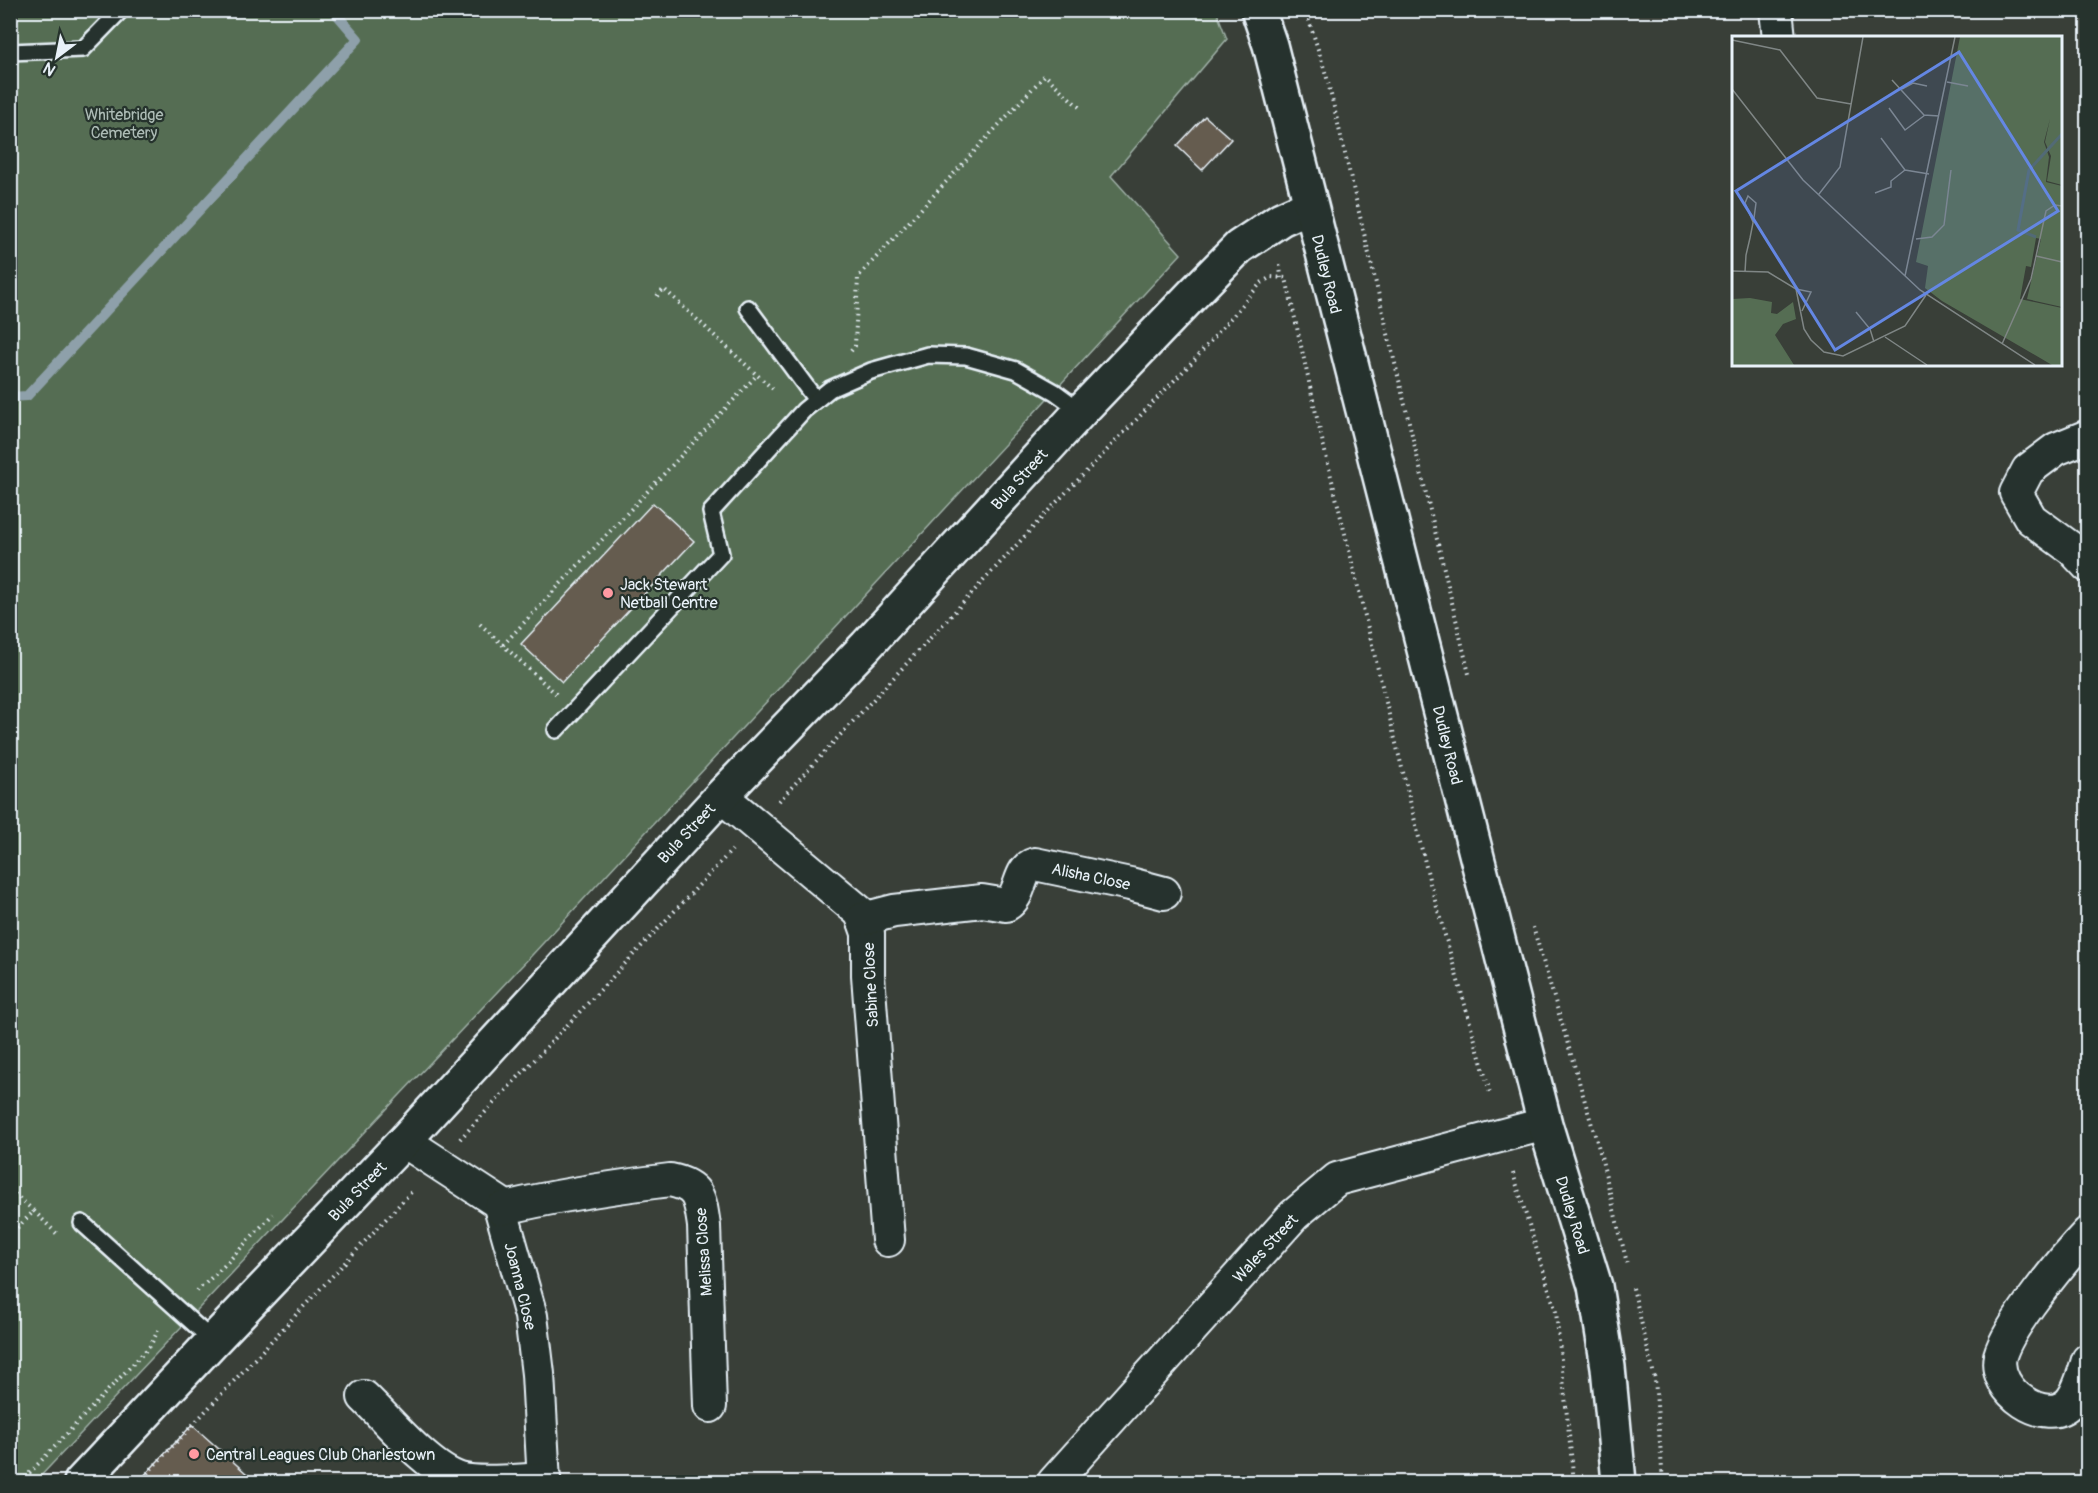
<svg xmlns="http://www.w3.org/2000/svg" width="2098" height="1493" font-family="Pangolin,sans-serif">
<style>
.green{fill:#556d53;stroke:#9eafa6;stroke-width:1.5}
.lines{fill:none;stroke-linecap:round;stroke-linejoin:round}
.stream{stroke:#8ea0aa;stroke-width:10}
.building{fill:#655b50;stroke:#e8f1f8;stroke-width:1.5}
.service-casing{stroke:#e8f1f8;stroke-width:20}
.minor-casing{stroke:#e8f1f8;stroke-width:36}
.tertiary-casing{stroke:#e8f1f8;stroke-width:38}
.secondary-casing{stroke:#e8f1f8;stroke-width:38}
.path{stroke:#e8f1f8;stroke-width:4;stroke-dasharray:1.5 4.5;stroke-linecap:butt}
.service{stroke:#26332d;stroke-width:15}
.minor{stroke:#26332d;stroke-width:32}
.tertiary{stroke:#26332d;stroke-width:33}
.secondary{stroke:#26332d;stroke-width:33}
.poi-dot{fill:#ff9aa2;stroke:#26332d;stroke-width:2}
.labels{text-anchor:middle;stroke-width:4.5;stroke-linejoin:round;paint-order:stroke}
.park-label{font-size:16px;fill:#adbcb6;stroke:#26332d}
.street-label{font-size:16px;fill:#e8f1f8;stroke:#26332d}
.poi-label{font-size:16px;fill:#e8f1f8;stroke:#26332d;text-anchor:start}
.inset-river{fill:none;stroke:#526a76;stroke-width:3}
.inset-road{fill:none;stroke:#7f8685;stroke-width:1.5}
.view{fill:#6487e3;fill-opacity:0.15;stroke:#6487e3;stroke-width:3}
.inset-edge{fill:none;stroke:#e8f1f8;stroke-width:3}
</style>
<rect width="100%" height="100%" fill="#393f38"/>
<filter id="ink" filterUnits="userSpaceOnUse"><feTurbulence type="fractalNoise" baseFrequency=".0167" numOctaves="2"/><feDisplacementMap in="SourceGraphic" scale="12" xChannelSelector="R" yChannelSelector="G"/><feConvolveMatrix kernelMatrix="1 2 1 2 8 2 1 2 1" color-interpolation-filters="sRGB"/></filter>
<g filter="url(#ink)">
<path class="green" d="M1216 10 1227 39 1111 176 1181 254 532 955 35 1482H10V11Z"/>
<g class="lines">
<path class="stream" d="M10 397 27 396 358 39 333 10"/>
</g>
<g class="building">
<path d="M1205 116 1231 139 1202 170 1177 146Z"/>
<path d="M653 503 694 541 562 682 521 644Z"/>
<path d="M192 1425 256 1482H138Z"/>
</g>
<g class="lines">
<defs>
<g id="service">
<path d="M10 52 83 49 121 10"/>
<path d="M748 308 816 400"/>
<path d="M556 730 721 554 711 512 804 410 830 389 871 371 928 355 966 356 1016 370 1055 392 1081 411"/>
<path d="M82 1223 213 1341"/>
</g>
<g id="minor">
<path d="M1776 10 1779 38"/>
<path d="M2088 436 2056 449 2028 470 2016 493 2031 519 2072 549 2088 566"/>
<path d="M721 796 861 913 868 933V975L888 1240"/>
<path d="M863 919 894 911 982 901 1006 905C1023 895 1017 869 1035 864L1130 884 1164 893"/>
<path d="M404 1141 499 1203 531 1316 538 1374 544 1482"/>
<path d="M501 1209C557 1195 613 1187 670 1180 700 1186 700 1199 704 1226L710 1406"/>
<path d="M2088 1233C2065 1257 2008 1326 2000 1356 1992 1391 2047 1428 2070 1402 2079 1392 2084 1373 2088 1360"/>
<path d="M364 1397C388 1420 429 1470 460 1479 481 1485 520 1480 544 1479"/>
<path d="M1054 1482 1294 1215 1337 1179 1545 1124"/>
</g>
<path id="tertiary" d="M81 1482 213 1341 404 1141 721 796 866 646 1081 411 1192 295 1239 247 1281 219 1310 206"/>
<path id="secondary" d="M1258 10 1270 45 1545 1124 1595 1286 1608 1367 1619 1482"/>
</defs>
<use href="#service" class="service-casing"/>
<use href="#minor" class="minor-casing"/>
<use href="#tertiary" class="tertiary-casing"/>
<use href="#secondary" class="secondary-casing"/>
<g class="path">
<path d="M1307 14 1327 78 1470 678"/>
<path d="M1280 265 1281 278"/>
<path d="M657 296 664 289 757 375"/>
<path d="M851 351 855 346 858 277 1045 75 1080 108"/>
<path d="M480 624 556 694"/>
<path d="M503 645 757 375 773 389"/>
<path d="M779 801 1050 509 1196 358 1261 283 1271 277 1286 278 1319 427 1430 883 1491 1096"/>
<path d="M1533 927 1600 1152 1627 1263"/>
<path d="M460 1139 732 850"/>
<path d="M1513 1173 1556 1312 1574 1482"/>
<path d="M10 1190 34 1211 10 1235"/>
<path d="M34 1211 59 1236"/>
<path d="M1633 1288 1655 1379 1663 1482"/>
<path d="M197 1291 222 1268 273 1214"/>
<path d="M21 1482 150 1346 159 1329"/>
<path d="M139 1482 414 1189"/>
</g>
<use href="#service" class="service"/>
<use href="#minor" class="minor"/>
<use href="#tertiary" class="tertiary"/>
<use href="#secondary" class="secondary"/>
</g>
</g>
<g class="poi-dot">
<circle cx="608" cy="593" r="6"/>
<circle cx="194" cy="1454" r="6"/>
</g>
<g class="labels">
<g class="park-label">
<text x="124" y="120">Whitebridge<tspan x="124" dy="18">Cemetery</tspan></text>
</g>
<g class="street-label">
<text transform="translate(1327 274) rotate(76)" y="6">Dudley Road</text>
<text transform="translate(1019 479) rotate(-48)" y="6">Bula Street</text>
<text transform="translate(1448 745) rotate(76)" y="6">Dudley Road</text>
<text transform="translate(686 833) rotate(-47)" y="6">Bula Street</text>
<text transform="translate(1091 876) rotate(12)" y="6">Alisha Close</text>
<text transform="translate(870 985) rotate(-93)" y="6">Sabine Close</text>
<text transform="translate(357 1191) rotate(-46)" y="6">Bula Street</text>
<text transform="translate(1573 1215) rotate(73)" y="6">Dudley Road</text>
<text transform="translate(1265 1248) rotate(-47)" y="6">Wales Street</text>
<text transform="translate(703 1252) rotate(-94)" y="6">Melissa Close</text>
<text transform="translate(521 1286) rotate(76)" y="6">Joanna Close</text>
</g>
<g class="poi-label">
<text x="620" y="590">Jack Stewart<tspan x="620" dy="18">Netball Centre</tspan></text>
<text x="206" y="1460">Central Leagues Club Charlestown</text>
</g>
</g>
<g transform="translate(1732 36)">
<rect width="330" height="330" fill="#393f38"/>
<path d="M228 1H330V149L315 145 319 120 313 106 318 83 312 106 317 121 314 146 330 150V271L295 263 309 203 304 202 299 231 294 230 288 263 330 272V329H320L210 265 193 252 196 230 184 226ZM18 262 40 266 39 277 45 278 61 266 64 283 51 288 43 299 62 329H0V263Z" fill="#556d53"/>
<path class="inset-river" d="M304 201 286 194 297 134 330 98"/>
<path class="inset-road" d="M0 4 48 14 85 62 119 68M160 44 192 79 207 80M215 46 236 50M0 53 71 144 188 254 303 329M170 53 181 47 195 50M157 72 173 94 193 79M149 102 173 134 197 138M143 157 159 151V145L173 134M87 158 108 131 131 1M184 203 200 201 212 189 219 134M304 220 330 226M0 235 36 236 64 253 72 293 79 304 92 316 111 320 173 290 194 259M13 236 14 219 18 202 22 182 24 167 16 160 13 167 21 186M173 240 223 1M64 253 79 256 70 275M124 276 138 293 142 306M153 301 195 329M270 308 299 243 314 175 323 169 330 170"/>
<path class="view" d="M227 16 326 175 103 314 4 155Z"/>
<rect width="330" height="330" class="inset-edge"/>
</g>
<rect width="2098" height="1493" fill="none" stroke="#26332d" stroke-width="36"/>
<rect x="18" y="18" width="2062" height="1457" fill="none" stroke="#e8f1f8" stroke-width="2" filter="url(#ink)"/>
<g transform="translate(57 57) rotate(212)" stroke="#26332d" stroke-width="4.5" paint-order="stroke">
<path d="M0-4.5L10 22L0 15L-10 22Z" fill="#e8f1f8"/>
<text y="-9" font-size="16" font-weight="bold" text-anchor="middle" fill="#e8f1f8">N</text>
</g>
</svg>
